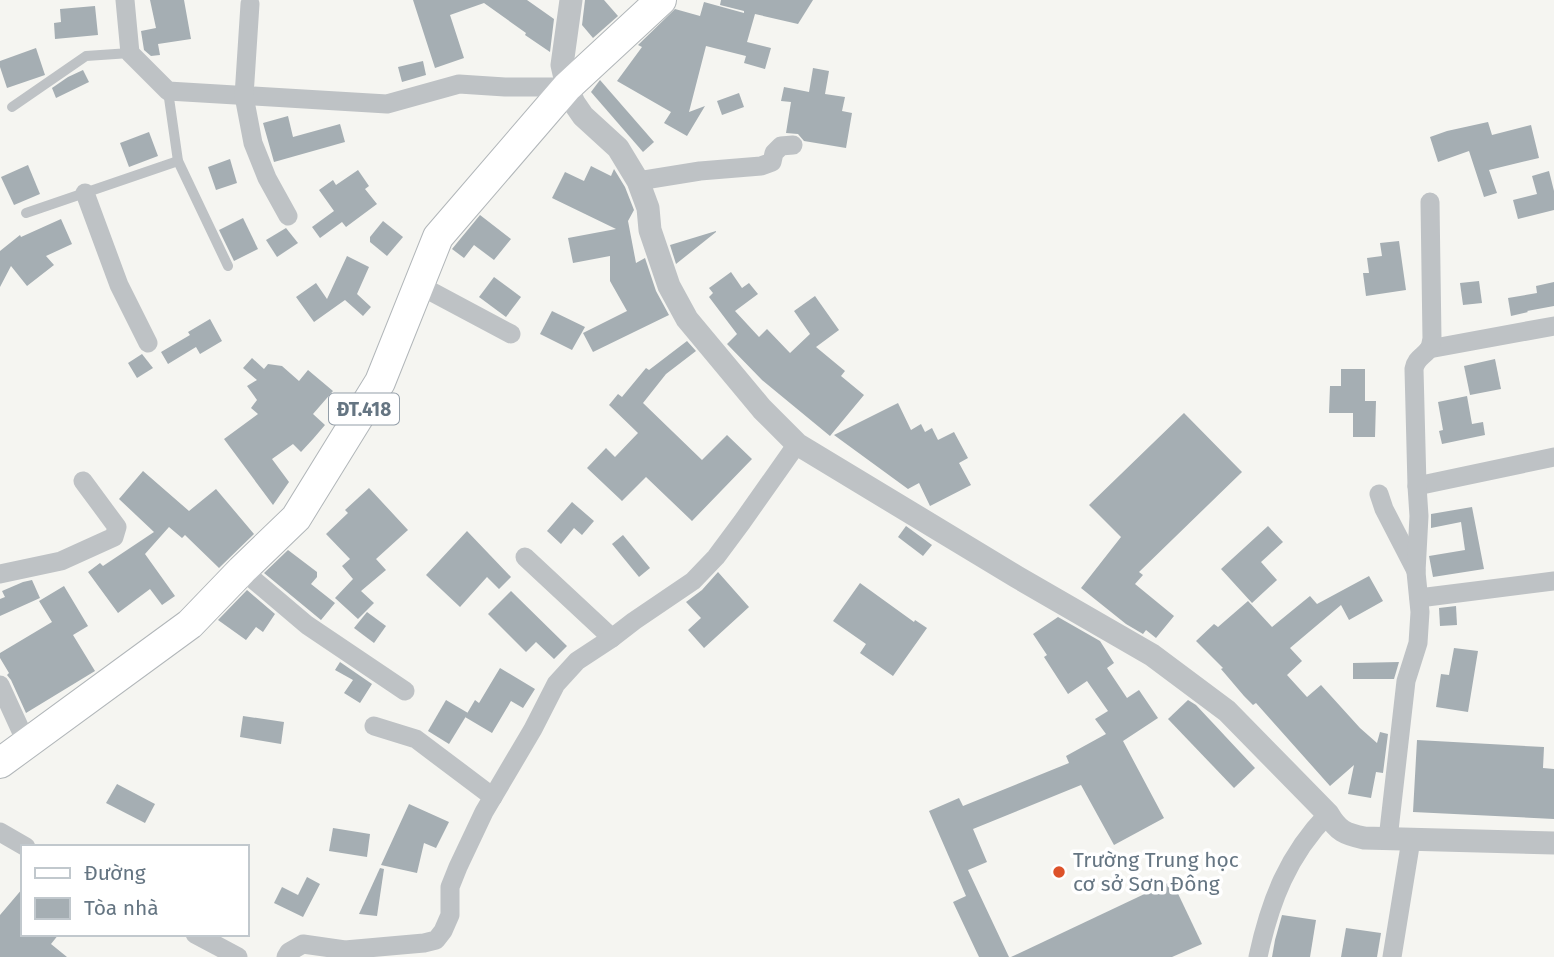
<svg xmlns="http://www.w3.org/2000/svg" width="1554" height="957" font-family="'Fira Sans',sans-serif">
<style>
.building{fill:#a5aeb3}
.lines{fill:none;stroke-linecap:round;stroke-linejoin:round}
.primary-casing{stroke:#b1b6b9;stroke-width:32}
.service{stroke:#bec2c5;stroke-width:10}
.minor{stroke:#bec2c5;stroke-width:19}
.tertiary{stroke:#bec2c5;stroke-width:23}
.primary{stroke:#fff;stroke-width:30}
.poi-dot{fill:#dd522a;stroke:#fff;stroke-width:2.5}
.labels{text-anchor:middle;stroke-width:7;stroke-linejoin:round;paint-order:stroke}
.shield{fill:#fff;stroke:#939ea8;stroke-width:2}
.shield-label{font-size:19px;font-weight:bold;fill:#657582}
.poi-label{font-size:21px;fill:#657582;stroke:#fff;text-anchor:start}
</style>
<rect width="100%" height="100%" fill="#f5f5f1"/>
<g class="building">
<path d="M150 0H184L191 39 158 44 160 55 151 56 144 50 141 31 156 28Z"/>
<path d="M413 0H527L554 19 550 52 525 35 526 33 484 3 450 15 464 58 435 68Z"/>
<path d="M585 0H604L618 16 593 38 582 25Z"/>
<path d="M721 0H813L798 24 755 14 747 42 771 48 765 69 744 63 746 56 706 46 689 112 705 106 687 136 664 123 671 112 617 81 642 47 638 45 675 9 700 16 704 2 744 13V11L720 5Z"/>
<path d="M95 6 98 35 55 39 54 23 61 22 60 9Z"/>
<path d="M36 48 45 75 7 88 0 67V61Z"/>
<path d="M423 61 426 75 402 82 398 67Z"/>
<path d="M813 68 829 71 825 94 845 97 842 111 852 113 846 148 804 141 798 134 786 133 791 102 781 101 784 87 809 92Z"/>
<path d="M83 70 89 82 56 98 52 88 68 77Z"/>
<path d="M600 80 654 142 643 152 591 92Z"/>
<path d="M739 93 744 107 722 115 717 101Z"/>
<path d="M288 116 293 137 340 124 345 142 274 162 263 123Z"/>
<path d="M1488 122 1492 135 1531 125 1539 158 1489 170 1497 193 1484 197 1469 151 1438 162 1430 137 1447 131Z"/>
<path d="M149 132 158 156 129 167 120 143Z"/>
<path d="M230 159 237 183 216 190 208 167Z"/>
<path d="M28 165 40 194 14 205 1 177Z"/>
<path d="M591 166 611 176 614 169 625 187 634 210 628 221 636 263 645 258 656 291 669 315 593 352 583 333 627 311 610 281V256L573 263 568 238 616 229 552 198 565 172 584 181Z"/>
<path d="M358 170 369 186 365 189 377 204 346 227 342 222 320 238 312 227 334 211 319 190 333 180 336 185Z"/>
<path d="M1549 171 1554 191V210L1518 219 1513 200 1537 194 1532 176Z"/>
<path d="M480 215 511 239 494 260 474 245 464 258 452 249Z"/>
<path d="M243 218 258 249 234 261 219 230Z"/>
<path d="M61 219 72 244 46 256 54 265 27 286 11 266 0 287V251L20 235 21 237Z"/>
<path d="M383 221 403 237 387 256 370 242V237Z"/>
<path d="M286 228 298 243 277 257 266 240Z"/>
<path d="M716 231V232L676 264 670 245Z"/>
<path d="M1399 241 1406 290 1366 296 1363 273H1369L1367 258 1382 256 1380 243Z"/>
<path d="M347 256 369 267 357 294 371 307 363 316 345 300 314 322 296 297 316 283 327 299Z"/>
<path d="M731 272 742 288 749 283 758 294 735 311 759 337 767 329 790 353 810 334 794 311 815 296 839 330 816 347 845 371 841 376 864 395 830 436 762 380 727 344 737 334 709 297 713 293 709 288Z"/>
<path d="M494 277 521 297 506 317 479 297Z"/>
<path d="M1479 281 1482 303 1463 305 1460 283Z"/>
<path d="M1554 282V306L1527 311 1528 312 1511 316 1508 298 1537 293 1536 286Z"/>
<path d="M552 311 585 327 572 350 540 334Z"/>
<path d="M210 319 222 341 200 354 196 347 168 364 161 352 190 335 188 332Z"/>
<path d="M687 341 696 351 666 374 643 403 702 460 727 435 752 459 692 521 646 477 622 501 587 468 606 448 615 457 638 433 609 405 618 394 622 397 646 368 649 370Z"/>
<path d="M142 354 153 368 137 378 128 363Z"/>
<path d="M252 358 264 369 268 364 282 366 299 381 308 370 333 391 313 414 325 425 313 439 301 452 293 444 272 459 289 482 273 505 224 439 258 414 251 408 257 400 247 386 257 380 243 368Z"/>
<path d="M1495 359 1501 389 1470 395 1464 366Z"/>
<path d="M1341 369H1365V401H1376L1375 437H1353V413H1329L1330 386H1341Z"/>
<path d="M1467 396 1472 424 1483 422 1485 435 1442 444 1439 431 1443 430 1438 402Z"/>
<path d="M898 403 911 430 921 424 925 432 932 428 938 440 954 432 968 458 959 463 971 485 930 506 919 483 908 489 834 435Z"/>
<path d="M1184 413 1242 472 1139 572 1143 575 1135 584 1174 616 1156 638 1146 630 1143 634 1126 624 1081 588 1121 537 1089 505Z"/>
<path d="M143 471 189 511 216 489 254 534 219 568 185 535 182 538 169 527 145 554 175 596 162 605 150 589 118 613 88 572 100 563 103 566 154 532 119 499Z"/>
<path d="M369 488 408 530 376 559 386 570 361 591 374 603 358 619 335 598 353 579 342 566 350 559 326 534 348 513 345 510Z"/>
<path d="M572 502 594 521 582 535 574 528 561 544 547 531Z"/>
<path d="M1472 507 1484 569 1433 577 1429 556 1465 550 1461 522 1431 528V514Z"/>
<path d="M906 526 932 545 923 556 898 537Z"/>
<path d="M1268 526 1283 542 1261 562 1277 580 1252 603 1221 569Z"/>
<path d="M467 531 511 577 499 589 487 577 460 607 426 575Z"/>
<path d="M623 535 650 568 639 577 612 544Z"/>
<path d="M288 550 317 572V577L311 584 335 603 321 620 264 573Z"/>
<path d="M718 572 749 607 704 648 688 630 701 618 686 602 702 590Z"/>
<path d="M1369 576 1383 601 1349 620 1341 605 1290 648 1302 661 1287 675 1307 697 1321 685 1360 728 1377 743 1380 732 1388 734 1383 773 1376 772 1371 798 1348 794 1354 765 1330 786 1256 703 1253 705 1244 696 1221 669 1223 668 1196 641 1214 624 1218 627 1248 601 1272 627 1310 596 1317 604Z"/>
<path d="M32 580 40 598 0 616V599L5 597 2 591 23 582Z"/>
<path d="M860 583 914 622 915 620 927 628 893 676 860 653 866 644 833 621Z"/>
<path d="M64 586 88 626 73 635 95 671 26 713 11 680 7 675 9 673 0 658V653L52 622 39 601Z"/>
<path d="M247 590 275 614 263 632 256 627 246 640 218 620Z"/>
<path d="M511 591 567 646 554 659 536 642 526 652 488 614Z"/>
<path d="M1456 606 1457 625 1440 626 1439 608Z"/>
<path d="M367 612 386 626 374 643 354 628Z"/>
<path d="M1058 617 1100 641 1114 663 1107 668 1127 698 1139 690 1158 718 1123 741 1164 818 1114 845 1081 785 973 829 987 862 968 870 1009 957H979L953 902 966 896 929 811 959 798 963 806 1069 763 1066 756 1106 734 1095 719 1108 711 1087 681 1068 694 1044 657 1047 655 1033 634Z"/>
<path d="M1454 648 1478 651 1468 712 1436 707 1441 674 1449 675Z"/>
<path d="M340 662 372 684 360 703 344 693 353 680 335 670Z"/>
<path d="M1399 662 1394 679H1353V663Z"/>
<path d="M500 668 535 689 523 708 511 701 492 733 465 717 475 700 479 703Z"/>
<path d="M446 700 468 713 449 744 428 731Z"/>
<path d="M1188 700 1196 705 1255 768 1234 788 1168 719Z"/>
<path d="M243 716 284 722 281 744 240 737Z"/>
<path d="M1417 740 1544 747 1543 768 1554 769V819L1413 812Z"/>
<path d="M117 784 155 804 145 823 106 803Z"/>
<path d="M409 804 449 822 436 848 424 843 417 873 381 865Z"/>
<path d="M333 828 370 834 367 857 329 851Z"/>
<path d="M380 868 384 869 377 916 359 914Z"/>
<path d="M307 877 320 884 303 917 274 903 282 887 298 895Z"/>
<path d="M1172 881 1202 944 1172 957H1011Z"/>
<path d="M23 888V934H59L51 944 67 957H0V915Z"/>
<path d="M1282 915 1316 920 1310 957H1272L1275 940Z"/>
<path d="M1346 928 1381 933 1377 957H1341Z"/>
</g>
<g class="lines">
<defs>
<path id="primary" d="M0 763 190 624 242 570 296 518 380 382 438 237 567 87 661 0"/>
</defs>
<use href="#primary" class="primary-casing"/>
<g class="service">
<path d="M168 91 178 161 228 266"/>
<path d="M12 107 86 56 130 53"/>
<path d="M26 213 178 161"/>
</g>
<g class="minor">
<path d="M125 0 130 53 168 91 387 104 459 84 505 87H567"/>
<path d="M250 4 244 96 253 143 267 178 288 216"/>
<path d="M638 181 700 171 761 166 772 162 774 153 781 146 793 145"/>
<path d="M85 193 119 285 148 343"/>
<path d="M419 285 511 334"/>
<path d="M1429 349 1554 326"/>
<path d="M1417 486 1554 457"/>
<path d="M1379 494 1384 509 1416 571"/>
<path d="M525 557 612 638"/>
<path d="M242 570 307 625 405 691"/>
<path d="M0 574 61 561 114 537 117 527 83 481"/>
<path d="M1419 598 1554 581"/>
<path d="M0 685 27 744"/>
<path d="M374 726 416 739 493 797"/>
<path d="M0 832 26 847"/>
<path d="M1388 839 1406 681 1418 643 1420 612 1416 572 1419 516 1417 486 1414 369C1416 358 1423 357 1429 349 1431 346 1431 342 1432 339L1430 202"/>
<path d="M195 934 238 957"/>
<path d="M286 957 289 952 303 944 345 950 424 943 436 940 443 931 450 915V887L458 867 484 812 533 729 556 684 577 661 612 638 634 621 693 581 716 557 742 522 797 444"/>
<path d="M1258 957C1270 901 1288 855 1328 814"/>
<path d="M1392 957 1411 840"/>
</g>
<path class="tertiary" d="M571 0 562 65 567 87 574 103 583 116 618 148 638 181 648 208 650 230 669 286 687 319 762 409 797 444 1017 577 1152 655 1227 711 1328 814C1338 831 1345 834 1364 838L1554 843"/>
<use href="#primary" class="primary"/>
</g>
<circle class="poi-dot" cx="1059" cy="872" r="7"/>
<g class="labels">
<rect class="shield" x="329" y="393.5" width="70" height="31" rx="5"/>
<g class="shield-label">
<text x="364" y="416">ĐT.418</text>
</g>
<g class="poi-label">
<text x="1073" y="867">Trường Trung học<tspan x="1073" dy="24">cơ sở Sơn Đông</tspan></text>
</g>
</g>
<rect x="21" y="845" width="228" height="91" fill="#ffffff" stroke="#c1c8cd" stroke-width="2"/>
<rect x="35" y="868" width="35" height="10" fill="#ffffff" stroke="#c1c8cd" stroke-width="2"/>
<text x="84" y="880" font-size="21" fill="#657582">Đường</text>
<rect x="35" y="898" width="35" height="21" fill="#a5aeb3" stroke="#c1c8cd" stroke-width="2"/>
<text x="84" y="915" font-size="21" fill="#657582">Tòa nhà</text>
</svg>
